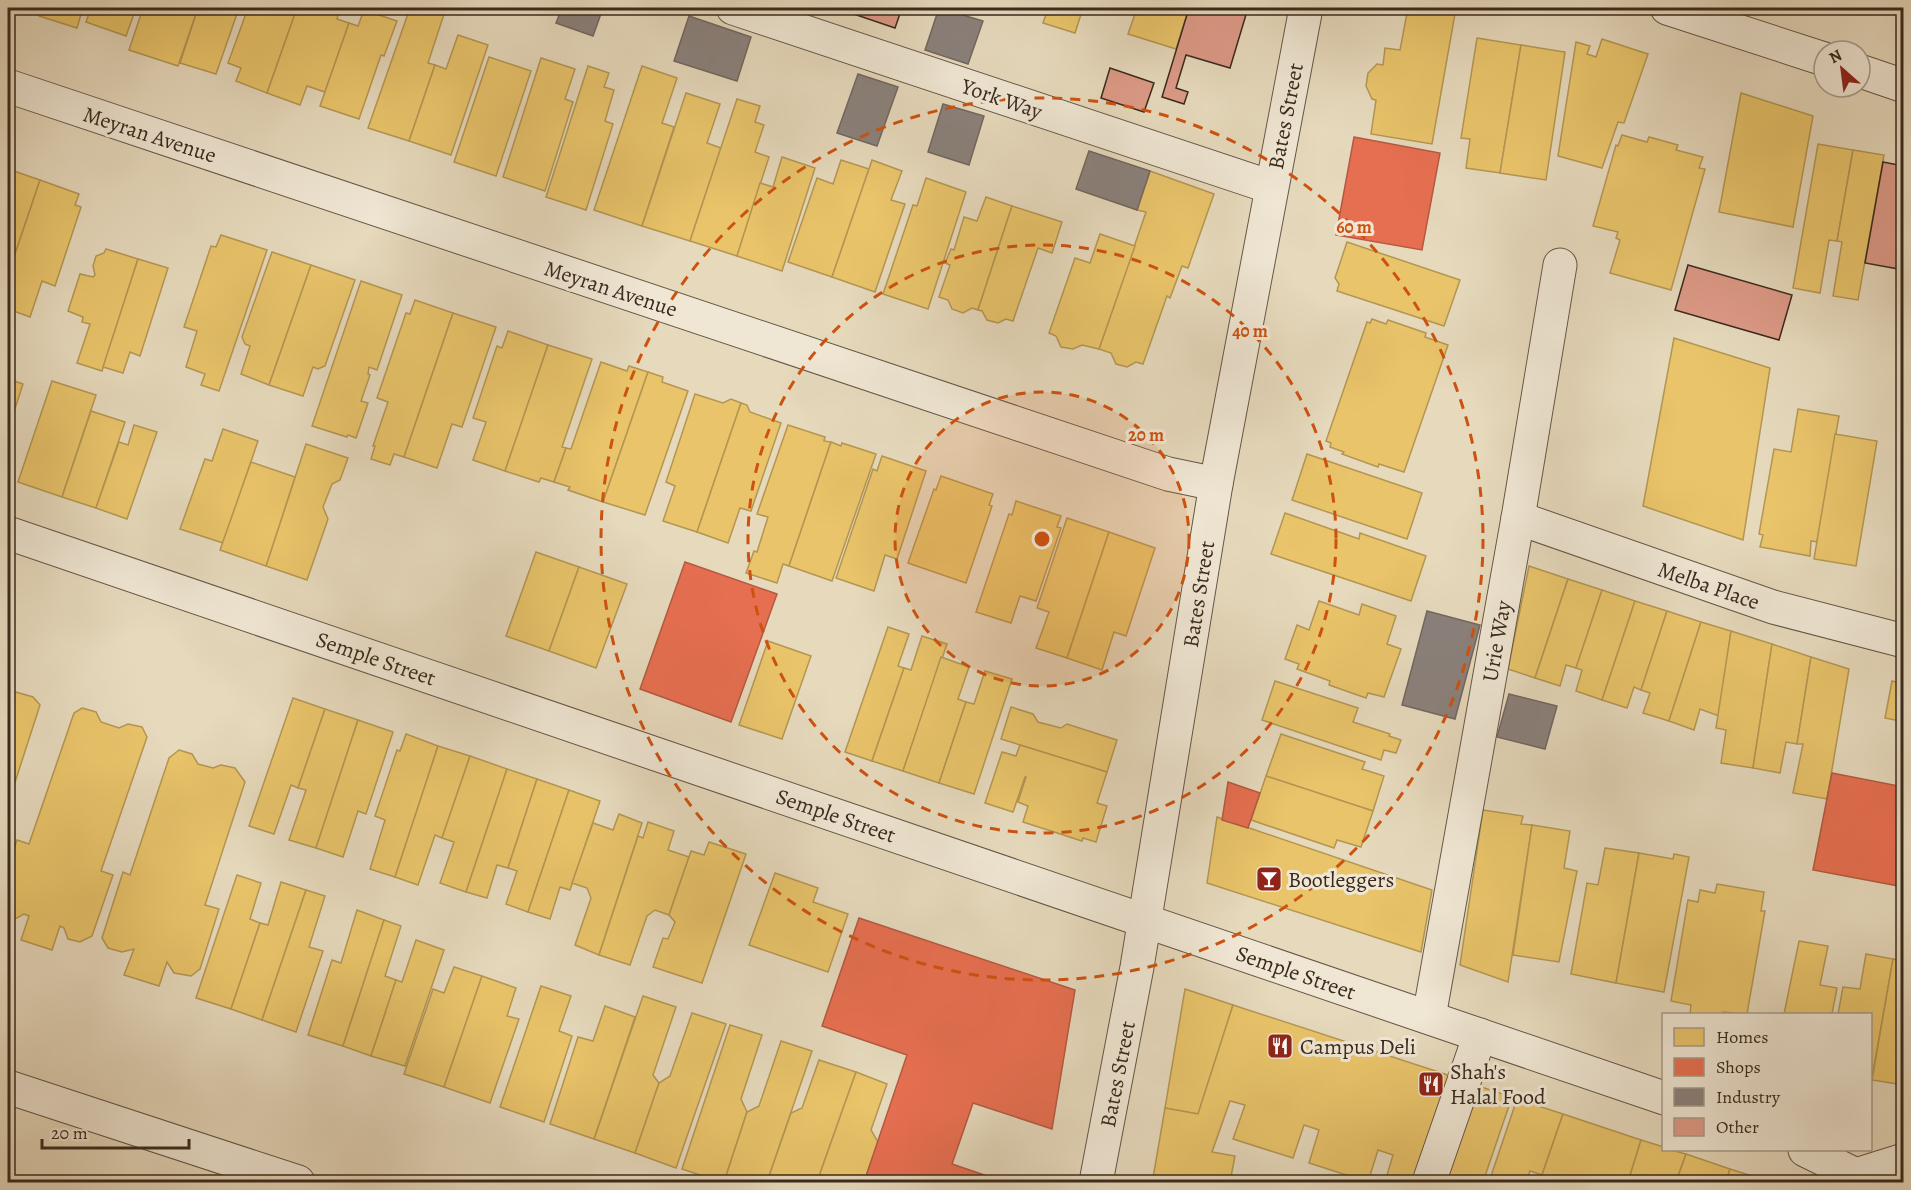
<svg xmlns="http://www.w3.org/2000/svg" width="1911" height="1190" font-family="Alegreya,serif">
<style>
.homes{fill:#e9c46a;stroke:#b49653;stroke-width:1.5}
.shops{fill:#e76f51;stroke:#b35a42;stroke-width:1.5}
.industry{fill:#8a817c;stroke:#726760;stroke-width:1.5}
.building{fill:#dd9a87;stroke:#3a2a1e;stroke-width:1.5}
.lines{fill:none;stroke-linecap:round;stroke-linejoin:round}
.minor-casing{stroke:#655646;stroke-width:35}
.minor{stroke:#efe6d3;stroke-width:33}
.ring{fill:none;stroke:#ce520f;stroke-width:3;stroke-dasharray:10 8}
.labels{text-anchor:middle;stroke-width:6;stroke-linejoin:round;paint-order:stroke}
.street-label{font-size:22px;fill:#3a2a1e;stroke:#efe6d3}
.poi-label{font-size:22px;fill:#3a2a1e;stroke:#efe6d3;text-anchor:start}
.centre{fill:#ce520f;stroke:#efe6d3;stroke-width:3}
.ring-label{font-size:18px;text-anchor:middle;font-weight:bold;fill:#ce520f;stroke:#efe6d3;stroke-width:6;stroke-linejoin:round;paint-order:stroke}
</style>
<rect width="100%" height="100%" fill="#e6d9bc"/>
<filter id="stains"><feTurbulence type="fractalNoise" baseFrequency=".00333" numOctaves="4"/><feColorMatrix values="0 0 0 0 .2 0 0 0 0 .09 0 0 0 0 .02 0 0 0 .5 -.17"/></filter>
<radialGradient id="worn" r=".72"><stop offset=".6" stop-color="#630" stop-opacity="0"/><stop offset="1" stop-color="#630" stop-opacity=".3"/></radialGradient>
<g class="homes">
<path d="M42 8H83L77 28 39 16Z"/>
<path d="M91 8H136L126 36 86 22Z"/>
<path d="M143 8H198L178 66 129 50Z"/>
<path d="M198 8H239L216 74 180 63Z"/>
<path d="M248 8H297L267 93 236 81 241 68 228 63Z"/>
<path d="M297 8H340L337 19 349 23 325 92 307 86 300 105 267 93Z"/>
<path d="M410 8H446L428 63 435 65 409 141 368 128Z"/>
<path d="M1048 8H1083L1075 33 1043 23Z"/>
<path d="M1137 8H1189L1176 49 1128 34Z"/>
<path d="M1408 8H1456L1432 144 1371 134 1376 100 1372 99 1366 86 1368 73 1377 64 1383 65 1385 48 1400 50Z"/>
<path d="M364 10 397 21 384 56 381 55 359 119 320 106 349 23 358 26Z"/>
<path d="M458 35 488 45 451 155 409 141 435 65 446 69Z"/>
<path d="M1477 38 1521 45 1500 173 1466 168 1470 139 1461 138Z"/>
<path d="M1602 39 1648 54 1624 123 1618 122 1602 168 1558 156 1576 42 1590 46 1587 54 1596 57Z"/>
<path d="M1521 45 1565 52 1546 180 1500 173Z"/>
<path d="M489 57 531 71 496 176 454 162Z"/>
<path d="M541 58 575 69 565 99 573 102 545 191 503 177Z"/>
<path d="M588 66 609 73 604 87 614 90 605 121 613 124 586 210 546 197Z"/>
<path d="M642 66 677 78 662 123 674 127 642 226 594 210Z"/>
<path d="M686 93 720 104 707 143 721 148 690 241 642 226Z"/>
<path d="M1741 93 1813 116 1793 227 1719 212Z"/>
<path d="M737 99 760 106 755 122 764 125 755 152 769 157 737 256 690 241Z"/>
<path d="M1622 135 1647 142 1649 137 1678 145 1676 150 1703 157 1699 168 1705 169 1671 290 1610 273 1620 240 1616 238 1618 232 1593 226 1616 145 1618 146Z"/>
<path d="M1818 144 1853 150 1837 241 1829 240 1820 293 1793 288Z"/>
<path d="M1853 150 1884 155 1858 300 1833 296 1842 242 1837 241Z"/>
<path d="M782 157 815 168 782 271 737 256 760 183 773 187Z"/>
<path d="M841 160 869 169 832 277 788 262 817 178 833 184Z"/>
<path d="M872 160 902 171 891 200 905 204 875 292 832 277Z"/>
<path d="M8 169 40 180 8 275Z"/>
<path d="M1150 171 1214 194 1188 268 1182 266 1170 298 1167 296 1143 364 1136 362 1127 367 1116 364 1111 353 1099 349 1146 212 1137 210Z"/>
<path d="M926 178 966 192 928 309 883 294 913 205 917 206Z"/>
<path d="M40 180 79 194 75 205 81 207 55 286 42 281 30 317 8 309V275Z"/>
<path d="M986 197 1012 206 978 310 972 308 963 313 952 309 948 300 939 297 950 265 945 263 951 249 954 250 964 217 977 221Z"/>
<path d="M1012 206 1062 222 1052 253 1038 248 1013 321 1006 319 998 323 987 320 982 311 978 310Z"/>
<path d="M1100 234 1135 246 1099 349 1082 345 1073 349 1061 347 1056 336 1049 333 1075 258 1090 263Z"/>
<path d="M221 235 267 250 219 391 201 385 205 374 186 367 197 331 184 327 211 246 216 247Z"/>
<path d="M1347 242 1460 280 1444 326 1337 291 1339 284 1335 278Z"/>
<path d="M106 249 138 259 102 371 77 363 90 324 82 322 83 317 68 311 80 274 93 277 95 275 93 266 96 256 104 253Z"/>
<path d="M272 252 311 265 269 385 241 374 250 346 245 344 242 337Z"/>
<path d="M138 259 168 268 140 356 130 352 123 373 103 367Z"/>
<path d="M311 265 355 280 325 366 318 369 313 367 303 396 269 385Z"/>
<path d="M361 281 402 295 377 370 369 367 368 374 370 375 361 401 368 403 356 438 348 435 347 437 312 426Z"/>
<path d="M415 300 453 313 404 457 394 454 390 465 371 459 375 446H373L388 402 377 398 406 313 410 314Z"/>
<path d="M453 313 496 327 462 427 452 424 437 468 404 457Z"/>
<path d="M1372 319 1386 324 1388 320 1426 333 1425 337 1448 345 1404 472 1379 464 1378 467 1342 454 1344 452 1330 447 1331 443 1326 441 1367 322 1370 323Z"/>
<path d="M508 331 548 345 505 471 473 460 486 422 473 418 497 346 502 348Z"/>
<path d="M1674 338 1770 368 1743 540 1643 506Z"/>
<path d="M548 345 592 359 562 447 566 448 554 482 541 478 539 482 505 471Z"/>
<path d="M601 362 627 371 629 366 648 372 603 502 568 490 570 487 554 482 566 448 571 449Z"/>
<path d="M648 372 663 377 662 382 688 391 645 515 603 502Z"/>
<path d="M8 379 23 384 8 430Z"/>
<path d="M52 381 96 395 62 497 18 482Z"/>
<path d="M695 394 723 403 731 399 741 403 697 532 663 521 675 486 666 482Z"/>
<path d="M741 403 747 405 750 412 781 423 751 511 740 508 728 543 697 532Z"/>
<path d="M1798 409 1839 416 1817 542 1811 541 1810 556 1760 547 1763 535 1759 534 1774 449 1791 452Z"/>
<path d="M91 411 125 422 96 508 62 497Z"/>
<path d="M134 425 157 432 127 519 96 508 119 442 128 445Z"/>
<path d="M788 425 825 437 824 441 831 442 789 566 783 564 777 583 746 573 754 551 757 552 768 517 757 514Z"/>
<path d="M223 429 258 441 223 543 180 529 205 459 212 461Z"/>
<path d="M1835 434 1877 441 1856 566 1814 559Z"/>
<path d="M831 442 841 446 842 443 876 454 832 581 789 566Z"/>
<path d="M306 444 348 458 340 480 332 484 323 507 328 519 307 580 266 566Z"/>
<path d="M1307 454 1422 493 1407 539 1292 500Z"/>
<path d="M882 456 926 471 897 559 885 555 874 591 836 578 873 469 877 471Z"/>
<path d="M251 462 295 477 266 566 220 550Z"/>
<path d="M941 476 993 494 989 505 992 506 966 583 908 563 934 489 936 490Z"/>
<path d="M1016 501 1061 516 1057 527 1061 528 1036 601 1020 596 1011 623 976 612 1009 514 1012 515Z"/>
<path d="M1285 513 1359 539 1360 533 1426 556 1411 601 1271 554Z"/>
<path d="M1067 518 1109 532 1067 658 1036 648 1049 612 1037 608Z"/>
<path d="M1109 532 1155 548 1126 636 1114 632 1102 670 1067 658Z"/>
<path d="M536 552 579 567 549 651 506 636Z"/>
<path d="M1529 566 1568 579 1535 678 1508 669Z"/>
<path d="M579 567 627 584 596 668 549 651Z"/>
<path d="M1568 579 1602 590 1576 668 1566 665 1560 686 1535 678Z"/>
<path d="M1602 590 1635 601 1602 700 1576 691 1582 670 1576 668Z"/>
<path d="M1319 601 1359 615 1362 604 1396 616 1387 644 1401 649 1384 697 1368 693 1366 698 1329 685 1330 681 1297 669 1299 664 1285 659 1297 625 1309 630Z"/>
<path d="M1635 601 1667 611 1641 690 1634 687 1627 708 1602 700Z"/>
<path d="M1667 611 1701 622 1669 721 1643 713 1650 693 1641 690Z"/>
<path d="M1701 622 1731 631 1719 716 1700 709 1694 730 1669 721Z"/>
<path d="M888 627 909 634 898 666 904 668 872 761 845 752Z"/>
<path d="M1731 631 1772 644 1753 768 1721 763 1726 730 1716 728Z"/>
<path d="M922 636 947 644 903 771 872 761 904 668 911 670Z"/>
<path d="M768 641 811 656 782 739 739 725Z"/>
<path d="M1772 644 1811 657 1797 744 1786 742 1780 773 1753 768Z"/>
<path d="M941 657 969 667 958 699 966 702 939 783 903 771Z"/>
<path d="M1811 657 1849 669 1827 799 1793 793 1803 744H1797Z"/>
<path d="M985 671 1012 679 974 794 939 783 966 702 974 704Z"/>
<path d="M1275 681 1358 708 1353 722 1390 734 1389 736 1401 740 1396 753 1384 750 1381 760 1262 720Z"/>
<path d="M1892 681 1904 684V740L1897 739 1900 721 1885 718Z"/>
<path d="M16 692 33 697 40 705 8 804V695Z"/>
<path d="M293 698 325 709 298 788 291 785 274 834 249 826Z"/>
<path d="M1011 707 1033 714 1038 722 1061 728 1067 724 1117 740 1107 772 1001 739Z"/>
<path d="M82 708 96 712 101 722 119 728 128 724 142 727 147 737 101 871 113 875 92 936 80 942 68 939 64 928 60 926 52 950 21 940 29 916 24 914 13 920 8 918V868L17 840 29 844 74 713Z"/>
<path d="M325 709 358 720 316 848 289 840 306 790 298 788Z"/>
<path d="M358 720 393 732 366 814 358 811 343 857 316 848Z"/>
<path d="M406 734 438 746 395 877 370 869 385 820 375 816 397 750 400 751Z"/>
<path d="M1281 734 1365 762 1362 769 1384 776 1373 811 1266 776Z"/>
<path d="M1020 745 1107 772 1097 803 1107 806 1096 842 1083 838 1082 841 1023 822 1028 806 1018 802 1026 777H1025L1013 812 985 803 1002 752 1016 756Z"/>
<path d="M438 746 470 756 442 838 435 835 418 885 395 877Z"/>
<path d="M179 750 192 754 198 764 213 768 221 765 235 768 245 782 205 905 219 909 200 969 191 976 174 973 167 962 159 986 124 975 134 949 122 952 108 948 102 938 123 872 130 875 169 758Z"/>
<path d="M470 756 507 769 466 892 440 883 454 842 442 838Z"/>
<path d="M507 769 537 779 508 868 497 865 487 898 466 892Z"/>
<path d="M1266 776 1373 811 1361 847 1337 840 1334 848 1251 820Z"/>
<path d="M537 779 569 790 528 912 506 904 517 871 508 868Z"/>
<path d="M569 790 600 801 570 890 560 887 550 919 528 912Z"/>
<path d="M1483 810 1523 816 1521 824 1532 825 1508 982 1460 965Z"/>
<path d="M619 814 642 823 599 955 575 945 591 898 587 888 572 883 593 823 613 830Z"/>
<path d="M1217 817 1432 890 1421 952 1207 883Z"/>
<path d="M648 822 674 831 668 850 689 857 669 915 655 910 647 916 630 965 599 955 638 836 643 838Z"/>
<path d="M1532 825 1570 831 1564 868 1577 871 1559 962 1513 955Z"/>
<path d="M709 842 746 854 702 983 653 967 663 938 668 939 675 922 669 915 691 851 704 855Z"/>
<path d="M1605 848 1639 853 1616 983 1571 974 1587 883 1598 885Z"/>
<path d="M1639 853 1673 859 1674 854 1689 857 1664 992 1616 983Z"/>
<path d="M775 873 818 888 813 902 848 914 828 972 749 945Z"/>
<path d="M237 875 261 883 250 919 260 923 231 1009 196 998Z"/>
<path d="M281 882 306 890 262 1020 231 1009 260 923 268 925Z"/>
<path d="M1717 884 1764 892 1761 911H1765L1747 1014 1723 1012V1014H1690L1691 1005 1671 1001 1688 900 1698 902 1700 890 1715 893Z"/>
<path d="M306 890 325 896 309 947 323 951 296 1032 262 1020Z"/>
<path d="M357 910 384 920 343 1046 308 1035 332 960 341 963Z"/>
<path d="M384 920 401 926 385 976 396 980 371 1056 343 1046Z"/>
<path d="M416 940 444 950 405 1066 371 1056 396 980 402 982Z"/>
<path d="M1799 941 1828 946 1820 985 1837 988 1832 1014H1784Z"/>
<path d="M1866 954 1893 959 1871 1084 1870 1014H1838L1843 987 1860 989Z"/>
<path d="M1893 959 1904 961V1085L1872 1080Z"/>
<path d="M454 967 482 976 444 1087 404 1074 433 989 444 993Z"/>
<path d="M482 976 516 988 507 1016 519 1019 490 1103 444 1087Z"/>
<path d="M541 986 571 996 559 1031 572 1036 544 1122 500 1107Z"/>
<path d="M1185 989 1233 1005 1198 1114 1165 1108Z"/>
<path d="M643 996 676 1007 653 1075 659 1083 635 1153 594 1139Z"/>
<path d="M1233 1005 1454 1077 1420 1182H1385L1393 1155 1378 1150 1368 1182 1309 1163 1319 1130 1304 1125 1293 1158 1233 1139 1245 1105 1230 1101 1212 1152 1235 1156 1230 1182H1186L1153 1178 1165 1108 1198 1114Z"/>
<path d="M605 1006 635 1017 594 1139 550 1124 578 1037 593 1041Z"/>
<path d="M692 1013 726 1024 676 1168 635 1153 659 1083 670 1076Z"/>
<path d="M730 1025 762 1035 741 1099 747 1112 724 1182H721L682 1169Z"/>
<path d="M781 1041 812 1051 767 1182H724L747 1112 759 1106Z"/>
<path d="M819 1060 856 1072 817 1182H767L791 1113 802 1108Z"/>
<path d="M856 1072 887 1084 871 1130 878 1142 864 1182H817Z"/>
<path d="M1472 1084 1512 1097 1483 1182H1439Z"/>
<path d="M1517 1099 1563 1114 1542 1175 1530 1171 1526 1182H1489Z"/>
<path d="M1563 1114 1641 1140 1628 1182H1550L1551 1178 1542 1175Z"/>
<path d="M1641 1140 1664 1147V1150H1671L1686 1154 1676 1182H1628Z"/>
<path d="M1686 1154 1730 1169 1726 1182H1676Z"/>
<path d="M1730 1169 1771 1182H1726Z"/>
</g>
<g class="shops">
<path d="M1354 137 1440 153 1422 250 1336 235Z"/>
<path d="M685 562 777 594 731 722 640 689Z"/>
<path d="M1832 773 1904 787V887L1813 870Z"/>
<path d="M1228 782 1260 793 1248 828 1222 820Z"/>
<path d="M1904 906V940L1897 939Z"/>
<path d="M859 918 1075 990 1052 1129 973 1103 952 1164 1005 1182H864L907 1055 822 1026Z"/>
</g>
<g class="industry">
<path d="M562 8H603L593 36 556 23Z"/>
<path d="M939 8 983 21 968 64 925 50Z"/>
<path d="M689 16 751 37 737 81 674 61Z"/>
<path d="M858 74 898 87 877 146 837 133Z"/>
<path d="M943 104 984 116 969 165 928 152Z"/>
<path d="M1089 151 1150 171 1137 210 1076 189Z"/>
<path d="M1904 352V385L1898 384Z"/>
<path d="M1427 611 1480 625 1455 719 1402 705Z"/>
<path d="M1509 694 1557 706 1545 749 1497 737Z"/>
</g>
<g class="building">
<path d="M836 8H902L895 28Z"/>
<path d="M1189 8H1248L1230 68 1186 55 1176 88 1188 92 1184 104 1162 97Z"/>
<path d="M1110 68 1154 83 1144 112 1101 98Z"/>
<path d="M1883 162 1904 166V270L1865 263Z"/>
<path d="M1688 265 1792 295 1779 340 1675 310Z"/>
</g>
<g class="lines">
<defs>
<g id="minor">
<path d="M733 8 1271 187"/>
<path d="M1667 8 1824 59"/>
<path d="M1860 71 1904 86"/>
<path d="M8 86 1168 474 1216 484"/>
<path d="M1518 518 1773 607 1904 641"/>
<path d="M8 533 1664 1098"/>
<path d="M1429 1017 1518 518 1560 265"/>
<path d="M8 1087 298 1182"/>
<path d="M1805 1150 1856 1175 1904 1160"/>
<path d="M1096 1182 1137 967 1216 484 1306 8"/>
<path d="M1429 1182 1480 1035"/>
</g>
</defs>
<use href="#minor" class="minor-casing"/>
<use href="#minor" class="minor"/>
</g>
<circle cx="1042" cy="539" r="147" fill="#ce520f" fill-opacity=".12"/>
<g class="ring">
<circle cx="1042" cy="539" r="147"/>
<circle cx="1042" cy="539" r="294"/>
<circle cx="1042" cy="539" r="441"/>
</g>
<defs>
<symbol id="bar-square" viewBox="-11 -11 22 22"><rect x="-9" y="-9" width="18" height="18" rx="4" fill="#8f2418" stroke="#efe6d3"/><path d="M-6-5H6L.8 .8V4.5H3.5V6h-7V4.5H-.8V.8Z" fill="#fff"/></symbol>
<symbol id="restaurant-square" viewBox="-11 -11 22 22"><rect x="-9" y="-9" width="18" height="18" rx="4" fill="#8f2418" stroke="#efe6d3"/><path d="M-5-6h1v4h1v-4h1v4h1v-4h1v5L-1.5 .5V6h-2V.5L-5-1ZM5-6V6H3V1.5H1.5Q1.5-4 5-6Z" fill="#fff"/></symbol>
</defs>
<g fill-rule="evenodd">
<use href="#bar-square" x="1254" y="864" width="30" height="30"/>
<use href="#restaurant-square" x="1265" y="1031" width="30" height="30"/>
<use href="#restaurant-square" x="1416" y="1069" width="30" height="30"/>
</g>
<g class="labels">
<g class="street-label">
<text transform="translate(1002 98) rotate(19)" y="8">York Way</text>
<text transform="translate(1285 116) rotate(-79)" y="8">Bates Street</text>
<text transform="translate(150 134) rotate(18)" y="8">Meyran Avenue</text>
<text transform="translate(611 288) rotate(18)" y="8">Meyran Avenue</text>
<text transform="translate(1709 585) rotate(19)" y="8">Melba Place</text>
<text transform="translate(1198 594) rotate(-81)" y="8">Bates Street</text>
<text transform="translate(1496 641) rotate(-80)" y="8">Urie Way</text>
<text transform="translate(376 658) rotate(19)" y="8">Semple Street</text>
<text transform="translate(836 815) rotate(19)" y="8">Semple Street</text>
<text transform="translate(1296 972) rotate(19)" y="8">Semple Street</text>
<text transform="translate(1117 1074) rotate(-79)" y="8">Bates Street</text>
</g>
<g class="poi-label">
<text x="1288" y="887">Bootleggers</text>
<text x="1300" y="1054">Campus Deli</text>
<text x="1450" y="1079">Shah's<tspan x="1450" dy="25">Halal Food</tspan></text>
</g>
</g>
<circle cx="1042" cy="539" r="9" class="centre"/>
<g class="ring-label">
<text x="1354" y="233">60 m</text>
<text x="1250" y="337">40 m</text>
<text x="1146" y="441">20 m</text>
</g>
<rect width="1911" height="1190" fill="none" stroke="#e6d9bc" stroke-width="30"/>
<rect x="9" y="9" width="1893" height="1172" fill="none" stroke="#3a2a1e" stroke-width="3"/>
<rect x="15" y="15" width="1881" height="1160" fill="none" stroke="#3a2a1e" stroke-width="1.5"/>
<rect x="1662" y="1013" width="210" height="138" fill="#efe6d3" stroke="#a79b8b" stroke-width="1.5"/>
<rect x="1674" y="1028" width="30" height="18" fill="#e9c46a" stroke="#a79b8b" stroke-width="1.5"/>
<text x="1716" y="1043" font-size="18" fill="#3a2a1e">Homes</text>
<rect x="1674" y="1058" width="30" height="18" fill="#e76f51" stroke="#a79b8b" stroke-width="1.5"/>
<text x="1716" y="1073" font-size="18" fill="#3a2a1e">Shops</text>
<rect x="1674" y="1088" width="30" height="18" fill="#8a817c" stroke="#a79b8b" stroke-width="1.5"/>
<text x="1716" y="1103" font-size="18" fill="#3a2a1e">Industry</text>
<rect x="1674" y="1118" width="30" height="18" fill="#dd9a87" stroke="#a79b8b" stroke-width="1.5"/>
<text x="1716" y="1133" font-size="18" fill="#3a2a1e">Other</text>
<g transform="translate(1842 69) rotate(332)"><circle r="28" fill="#efe6d3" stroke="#a79b8b" stroke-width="1.5"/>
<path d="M0-4.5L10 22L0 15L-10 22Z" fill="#8f2418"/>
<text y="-9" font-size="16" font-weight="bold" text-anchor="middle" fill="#3a2a1e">N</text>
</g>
<path d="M42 1139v9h147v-9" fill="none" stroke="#3a2a1e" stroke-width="3"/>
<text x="51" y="1139" font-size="18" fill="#3a2a1e" stroke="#efe6d3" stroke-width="4.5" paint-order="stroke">20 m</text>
<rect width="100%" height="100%" filter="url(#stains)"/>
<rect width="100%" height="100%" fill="url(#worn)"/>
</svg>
